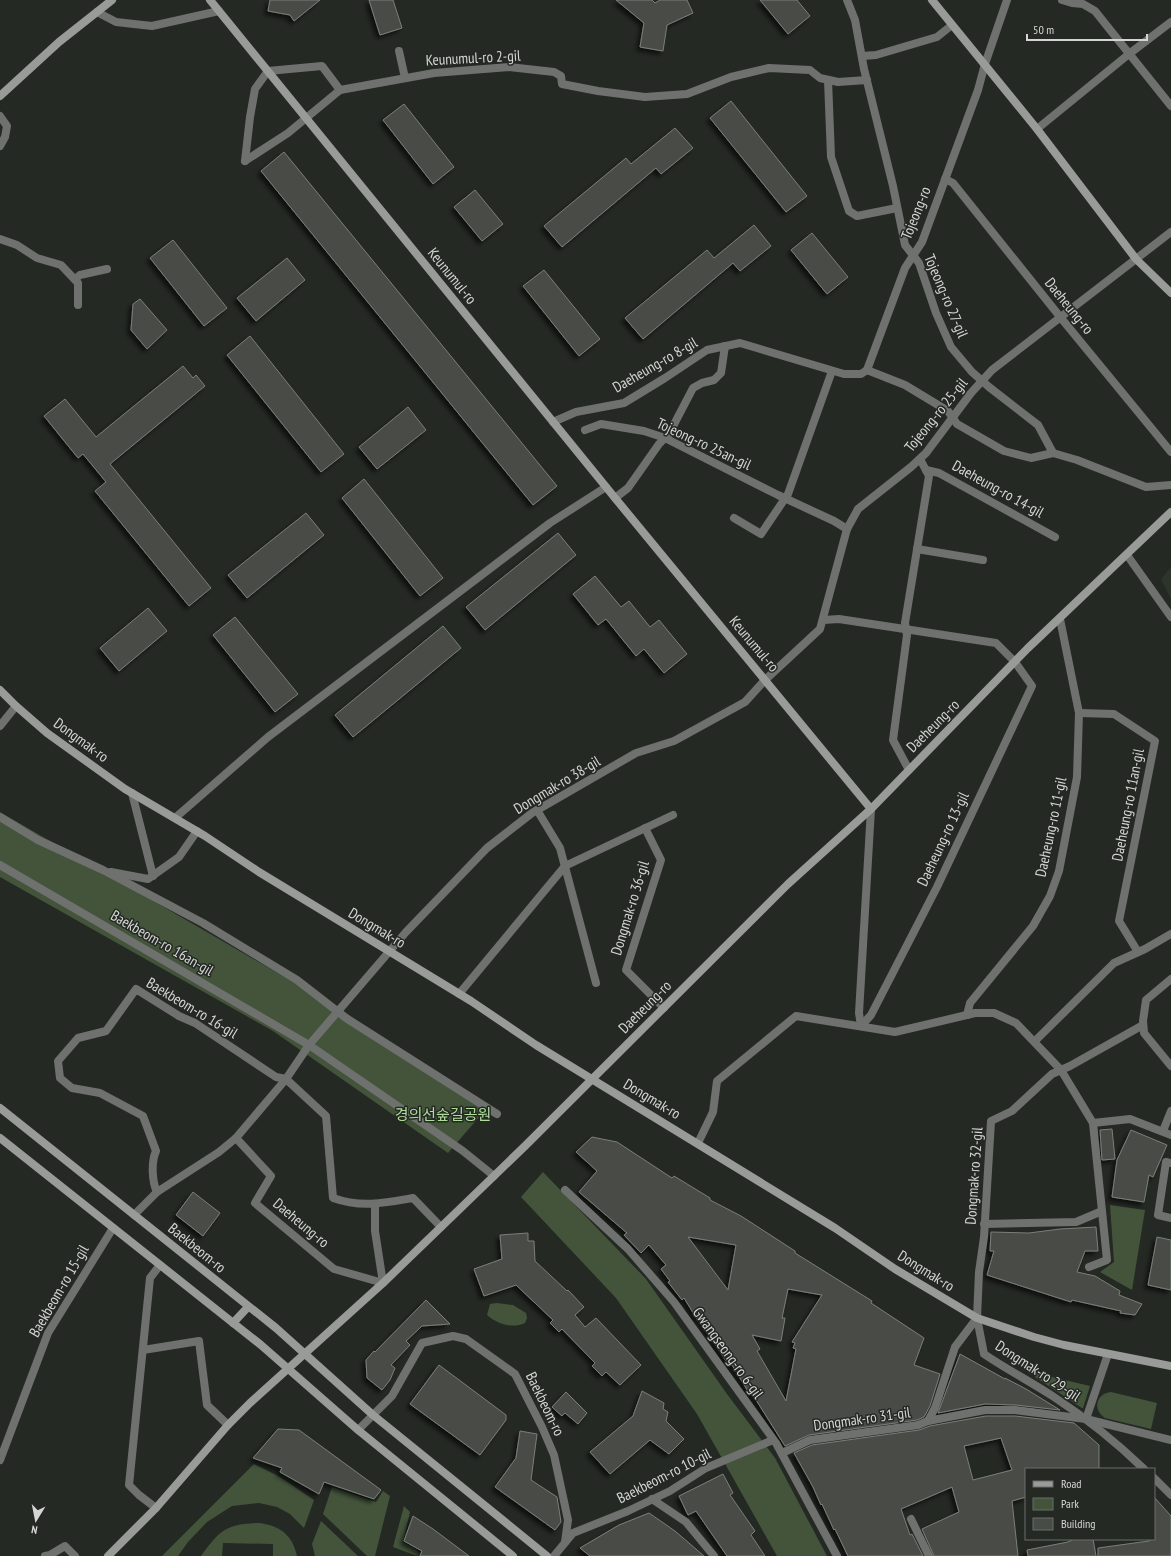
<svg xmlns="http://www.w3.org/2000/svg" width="1171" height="1556" font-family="'PT Sans Narrow','Noto Sans KR',sans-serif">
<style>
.built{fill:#2d342a}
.green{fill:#43543b}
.building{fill:#484c46;stroke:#7b7f79;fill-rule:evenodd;filter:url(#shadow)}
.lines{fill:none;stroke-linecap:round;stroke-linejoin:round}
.street{stroke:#6f716f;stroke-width:8}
.secondary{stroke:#989b97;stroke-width:8}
.labels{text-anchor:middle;stroke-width:3;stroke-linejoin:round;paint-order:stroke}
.street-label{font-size:15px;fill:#d4d6d3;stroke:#252924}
.park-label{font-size:15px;fill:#aedd99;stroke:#252924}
</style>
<defs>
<filter id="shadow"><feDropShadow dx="-3.5" dy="3.5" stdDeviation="2" flood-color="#0009"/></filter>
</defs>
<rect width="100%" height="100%" fill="#252924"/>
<path class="built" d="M1171 567V599L1161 579Z"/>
<g class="green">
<path d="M0 812 293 982 486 1109 448 1153 273 1031 0 877Z"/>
<path d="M543 1172 646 1279 727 1394 775 1458 827 1556H777L697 1414 616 1298 521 1197Z"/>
<path d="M1110 1205 1145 1210 1132 1290 1100 1272 1114 1262Z"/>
<path d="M497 1303 513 1305 526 1313 527 1318 525 1323C512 1329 497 1324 487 1315L490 1304Z"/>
<path d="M1035 1373 1090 1386 1083 1408H1082L1035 1377Z"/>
<path d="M1111 1392 1157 1403 1151 1429 1105 1418C1092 1409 1096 1394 1111 1392Z"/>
<path d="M254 1464 280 1477 314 1500 304 1528 290 1514 277 1507 259 1503 232 1506 207 1522 188 1542 178 1556H162Z"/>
<path d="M332 1487 376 1502 383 1491 390 1496 375 1556H367L323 1514Z"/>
<path d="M404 1506 410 1512 403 1542 417 1550 423 1556H417L393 1547Z"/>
<path d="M321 1521 358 1556H315L312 1544Z"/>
<path d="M259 1523C280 1526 292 1534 297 1556H273V1544L223 1543 222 1556H201C220 1530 226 1524 259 1523Z"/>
</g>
<g class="building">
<path d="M270 0H320L294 21 290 15 268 11Z"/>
<path d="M369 0H393L402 28 380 35Z"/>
<path d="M616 0H652L655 3 660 0H687L693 13 667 25 663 51 640 47 644 23Z"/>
<path d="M760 0H797L810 16 788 34Z"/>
<path d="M731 101 807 196 786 212 710 118Z"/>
<path d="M404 104 454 167 433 184 383 120Z"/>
<path d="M675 128 693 148 661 174 656 168 562 247 544 226 626 158 631 164Z"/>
<path d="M284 152 557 486 533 505 261 171Z"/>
<path d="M475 190 503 224 482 241 454 207Z"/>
<path d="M754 225 771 246 740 271 733 263 643 339 625 318 707 250 714 258Z"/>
<path d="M812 233 848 277 827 294 791 250Z"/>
<path d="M173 240 227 308 204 326 150 258Z"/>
<path d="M287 258 305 280 256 321 237 298Z"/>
<path d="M544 270 600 339 579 356 523 286Z"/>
<path d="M140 299 167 330 147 349 131 330 133 304Z"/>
<path d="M250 336 344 454 321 472 227 355Z"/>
<path d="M183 366 193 378 196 375 205 386 110 464 211 588 189 606 95 491 106 482 83 454 78 458 44 416 65 399 96 437Z"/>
<path d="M408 407 426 430 377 469 359 447Z"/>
<path d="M364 479 443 578 420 596 342 498Z"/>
<path d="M306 513 324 535 247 598 228 575Z"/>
<path d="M558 533 576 555 485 630 466 607Z"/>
<path d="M595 576 621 607 629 601 650 627 659 620 687 654 664 673 644 649 636 656 606 619 598 625 573 594Z"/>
<path d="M148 608 167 631 119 671 100 648Z"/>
<path d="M235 617 298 694 275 712 213 635Z"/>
<path d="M443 626 461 648 353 737 335 715Z"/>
<path d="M1112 1129 1115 1159 1102 1160 1100 1130Z"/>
<path d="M1131 1130 1167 1145 1153 1177 1149 1175 1144 1202 1112 1197 1117 1160Z"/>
<path d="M592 1137 617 1142 672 1178 674 1176 710 1198V1200L741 1216 795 1251V1253L872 1301 871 1303 924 1338 914 1365 940 1374 930 1406 924 1417 917 1420 809 1435 785 1446 751 1392 749 1393 732 1365 729 1366 699 1318 697 1319 684 1298 682 1300 668 1282 670 1281 661 1269 666 1265 649 1245 641 1253 624 1235 627 1233 579 1192 597 1171 576 1152ZM688 1237 736 1245 728 1290ZM788 1289 822 1295 792 1342 795 1343 793 1348 796 1349 786 1401 757 1351 760 1349 752 1335 781 1341 785 1318H782Z"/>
<path d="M193 1192 220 1213 203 1236 176 1215Z"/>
<path d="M1096 1227 1098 1251H1085L1077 1272 1095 1276 1120 1291 1119 1295 1142 1304 1135 1315 1120 1313 1121 1311 1072 1300 1071 1302 987 1275 994 1251H990L991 1232 1029 1233 1060 1229Z"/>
<path d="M528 1233V1241H534L535 1261 567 1291 568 1290 584 1307 575 1315 585 1327 596 1318 641 1365 620 1385 606 1372 602 1376 592 1366 595 1363 562 1329 559 1332 550 1323 553 1320 516 1285 484 1296 474 1269 502 1259 500 1235Z"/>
<path d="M1157 1237 1171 1240V1290L1148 1285Z"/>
<path d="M426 1300 450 1324 422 1326 406 1341 410 1345 391 1365 395 1368 390 1380 382 1390 367 1378 366 1360 374 1351 375 1352Z"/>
<path d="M960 1354 1005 1379V1378L1026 1389 1060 1410 1016 1405 985 1404 938 1413Z"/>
<path d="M439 1365 506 1415V1420L480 1455 410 1404Z"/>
<path d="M642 1391 664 1403 663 1409 668 1412 666 1421 684 1439 669 1454 650 1440 610 1474 590 1452 633 1416Z"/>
<path d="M566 1392 587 1413 578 1424 565 1413 562 1416 552 1407Z"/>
<path d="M986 1416H1015L1074 1423 1099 1445V1469H1026V1497L1012 1501 1018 1556H934L922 1529 959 1512 952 1487 901 1509 910 1535 912 1534 923 1556H848L835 1529 834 1530 822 1504 821 1505 813 1487 794 1453 812 1445 919 1430 930 1426ZM1001 1438 1012 1470 973 1480 964 1446Z"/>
<path d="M278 1429 299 1430 381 1490 374 1499 324 1482 319 1494 280 1472 282 1468 253 1458Z"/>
<path d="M520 1431 537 1434 531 1480 557 1497 561 1522 555 1530 495 1487 516 1458Z"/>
<path d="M723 1474 733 1493 730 1495 755 1531 751 1535 765 1556H727L696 1511 688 1515 679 1496Z"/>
<path d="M1154 1497 1171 1516V1556H1098V1548L1149 1541V1540L1154 1539Z"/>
<path d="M649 1513 675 1531 704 1556H590L580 1548 619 1525Z"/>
<path d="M413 1516 433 1529 469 1556H420L422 1551 404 1541Z"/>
<path d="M1072 1539H1093L1096 1556H1028L1027 1550 1068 1542 1072 1540Z"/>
</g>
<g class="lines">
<g class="street">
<path d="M847 0 855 20 864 69 893 186 905 245 919 263 936 313 951 347 972 372 989 387 1038 425 1053 453"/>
<path d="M1062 0 1072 3 1083 4 1095 11 1171 106"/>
<path d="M97 12 116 22 152 26 219 11"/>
<path d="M399 51 405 78"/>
<path d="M862 56 876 55 937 37 952 25"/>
<path d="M828 80 831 157 849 211 857 216 897 208"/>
<path d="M0 116 7 126 5 137 0 146"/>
<path d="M1037 129 1129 54 1171 22"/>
<path d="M245 161 288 133 340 90 434 73 509 67 554 72 561 76 562 84 598 91 645 97 687 94 731 77 769 68 810 70 820 78 838 82 867 80"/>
<path d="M245 161 250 117 255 89 268 71 322 66 340 90"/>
<path d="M945 179 953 183 1061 318 1171 452"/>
<path d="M0 239 17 245 37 258 61 265 78 283V305"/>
<path d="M75 279 80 275 107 269"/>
<path d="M867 370 905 268 922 242 978 90 985 64 1007 0"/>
<path d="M867 370 905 385 948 411 957 424 1004 451 1031 458 1053 453 1077 460 1146 487 1171 485"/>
<path d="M553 422 576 412 624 403 665 378 707 350 740 343 844 374H861L867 370"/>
<path d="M585 430 601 424 644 431 665 438 778 495 834 521 847 529"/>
<path d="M926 470 939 473 1055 537"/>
<path d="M615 498 628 488 659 444 669 434 693 388 702 383 714 380 721 373 725 346"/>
<path d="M734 518 761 534 788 494 832 371"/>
<path d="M917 549 983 560"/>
<path d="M1127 555 1171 617"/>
<path d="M823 620 839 619 996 643 1015 662 1032 686 937 887 871 1015 861 1026"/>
<path d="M1079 713 1114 714 1155 741 1119 921 1138 952"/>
<path d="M0 726 16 706"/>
<path d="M909 770 893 740 907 635 905 623 929 476 920 459"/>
<path d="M132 793 153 876"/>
<path d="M537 810 560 848 596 983"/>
<path d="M0 817 38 840 103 870 203 923 297 980 346 1018 497 1114"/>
<path d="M175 818 268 737 550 523 606 487"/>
<path d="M645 828 661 860 626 970 664 1008"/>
<path d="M0 865 309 1045 463 1151 494 1176"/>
<path d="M111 872 148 879 179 857 197 831"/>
<path d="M1171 979 1146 1000 1143 1021 1144 1033 1171 1066"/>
<path d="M459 994 565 866 673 815"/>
<path d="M967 1015 970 1003 1033 926 1050 896 1059 871 1077 777 1079 713 1060 619"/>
<path d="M1143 1025 1070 1066 1052 1074 1012 1111 991 1121 984 1237 979 1272 977 1318 984 1354C1006 1369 1031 1382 1054 1397 1086 1418 1116 1442 1144 1469"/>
<path d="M861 1026 859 1013 871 809"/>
<path d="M1035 1041 1114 963 1145 949 1171 934"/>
<path d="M1093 1123 1130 1119 1171 1135"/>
<path d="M1163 1131 1171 1111"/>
<path d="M236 1138 271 1176 255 1203 334 1269 383 1283 375 1231V1205"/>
<path d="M698 1143 713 1112 717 1081 796 1016 895 1032 975 1013H994L1016 1023 1061 1070 1093 1123 1107 1260 1089 1267"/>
<path d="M1171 1163 1166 1162 1158 1215 1171 1218"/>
<path d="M565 1190 628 1249 674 1302 776 1443 837 1556"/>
<path d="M157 1192C152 1182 151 1162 156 1151L143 1116 100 1093 72 1088 60 1078 58 1061 78 1038 106 1031 136 989 179 1016 195 1023 276 1077 286 1079 326 1116 333 1198C361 1208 385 1203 413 1198L441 1227"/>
<path d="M134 1215 157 1192 219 1152 236 1138 286 1079 309 1045 406 932 487 848 532 813 636 753 674 741 745 702 765 680 820 629 847 529 858 509 911 467 926 453 971 393 992 370 1171 232"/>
<path d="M984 1224 1076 1222 1102 1211"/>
<path d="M143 1350 199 1341 207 1405 228 1425"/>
<path d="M1086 1419 1108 1354"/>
<path d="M928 1421 935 1408 955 1347 977 1318"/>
<path d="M358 1430 392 1396 422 1343 453 1336 466 1339 515 1374 542 1427 554 1455 568 1520 565 1542"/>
<path d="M782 1453 810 1440 918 1425 928 1421 985 1410H1015L1086 1419 1171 1440"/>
<path d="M0 1460 48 1333 113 1228"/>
<path d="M1154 1478 1171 1495"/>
<path d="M652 1499 686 1522 714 1556"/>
<path d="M156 1508 139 1495 129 1485 150 1278 160 1265"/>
<path d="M911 1519 929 1556"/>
<path d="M45 1556 50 1555 65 1546 75 1556"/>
<path d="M554 1556 573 1533 628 1511 670 1491 706 1468 773 1440"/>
</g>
<g class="secondary">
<path d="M210 0 615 498 871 809"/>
<path d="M932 0 1037 129 1136 259 1171 293"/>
<path d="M0 96 59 42 112 0"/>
<path d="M0 690 16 706 47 733 125 789 205 836 259 872 471 1001 536 1045 835 1228 895 1269 977 1318 1034 1337 1064 1345 1171 1366"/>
<path d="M0 1108 276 1328 373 1415 547 1556"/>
<path d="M0 1138 261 1345 358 1430 513 1556"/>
<path d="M233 1323 248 1307"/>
<path d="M108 1556 156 1508 228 1425 250 1403 383 1283 525 1146 788 884 871 809 1028 648 1171 512"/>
</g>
</g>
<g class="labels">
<g class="street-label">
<text transform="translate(473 58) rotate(-3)" y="5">Keunumul-ro 2-gil</text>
<text transform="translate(916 213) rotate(-68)" y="5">Tojeong-ro</text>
<text transform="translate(452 276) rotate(51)" y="5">Keunumul-ro</text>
<text transform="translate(946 296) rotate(67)" y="5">Tojeong-ro 27-gil</text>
<text transform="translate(1069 306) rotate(51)" y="5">Daeheung-ro</text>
<text transform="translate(655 365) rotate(-30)" y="5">Daeheung-ro 8-gil</text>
<text transform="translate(936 415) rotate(-51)" y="5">Tojeong-ro 25-gil</text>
<text transform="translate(704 444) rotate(25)" y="5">Tojeong-ro 25an-gil</text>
<text transform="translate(998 489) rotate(29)" y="5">Daeheung-ro 14-gil</text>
<text transform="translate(754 644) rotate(50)" y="5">Keunumul-ro</text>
<text transform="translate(933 726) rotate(-45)" y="5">Daeheung-ro</text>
<text transform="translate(81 740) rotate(36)" y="5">Dongmak-ro</text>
<text transform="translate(557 785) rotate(-31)" y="5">Dongmak-ro 38-gil</text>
<text transform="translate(1128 805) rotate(-79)" y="5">Daeheung-ro 11an-gil</text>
<text transform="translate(1051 827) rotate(-78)" y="5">Daeheung-ro 11-gil</text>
<text transform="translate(943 839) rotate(-65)" y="5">Daeheung-ro 13-gil</text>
<text transform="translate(630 908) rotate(-73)" y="5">Dongmak-ro 36-gil</text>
<text transform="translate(377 928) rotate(31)" y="5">Dongmak-ro</text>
<text transform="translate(162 943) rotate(30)" y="5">Baekbeom-ro 16an-gil</text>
<text transform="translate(645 1007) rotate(-45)" y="5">Daeheung-ro</text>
<text transform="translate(192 1008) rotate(31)" y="5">Baekbeom-ro 16-gil</text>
<text transform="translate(652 1099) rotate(31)" y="5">Dongmak-ro</text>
<text transform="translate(974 1176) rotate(-86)" y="5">Dongmak-ro 32-gil</text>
<text transform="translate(301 1223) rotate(40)" y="5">Daeheung-ro</text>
<text transform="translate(197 1248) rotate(39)" y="5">Baekbeom-ro</text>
<text transform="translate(926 1271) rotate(32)" y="5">Dongmak-ro</text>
<text transform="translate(59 1291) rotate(-60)" y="5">Baekbeom-ro 15-gil</text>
<text transform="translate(728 1353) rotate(54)" y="5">Gwangseong-ro 6-gil</text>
<text transform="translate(1038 1371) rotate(33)" y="5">Dongmak-ro 29-gil</text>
<text transform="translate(545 1404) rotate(64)" y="5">Baekbeom-ro</text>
<text transform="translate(862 1419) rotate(-8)" y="5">Dongmak-ro 31-gil</text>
<text transform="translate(664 1476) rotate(-27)" y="5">Baekbeom-ro 10-gil</text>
</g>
<g class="park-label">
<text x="443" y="1120">경의선숲길공원</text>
</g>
</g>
<rect x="1025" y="1468" width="130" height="72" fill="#252924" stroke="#6b6e6a"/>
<rect x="1033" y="1481" width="20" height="6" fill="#989b97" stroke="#6b6e6a"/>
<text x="1061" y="1488" font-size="12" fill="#d4d6d3">Road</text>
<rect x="1033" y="1498" width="20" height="12" fill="#43543b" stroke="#6b6e6a"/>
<text x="1061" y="1508" font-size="12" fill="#d4d6d3">Park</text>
<rect x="1033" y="1518" width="20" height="12" fill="#484c46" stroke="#6b6e6a"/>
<text x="1061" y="1528" font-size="12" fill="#d4d6d3">Building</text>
<g transform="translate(36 1520) rotate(190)" stroke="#252924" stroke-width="3" paint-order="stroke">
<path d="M0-3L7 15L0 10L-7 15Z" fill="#d4d6d3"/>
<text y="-6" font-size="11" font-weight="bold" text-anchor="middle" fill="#d4d6d3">N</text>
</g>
<path d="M1027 34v6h120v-6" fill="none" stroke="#d4d6d3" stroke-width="2"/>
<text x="1033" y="34" font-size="12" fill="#d4d6d3" stroke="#252924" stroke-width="3" paint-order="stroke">50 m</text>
</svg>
